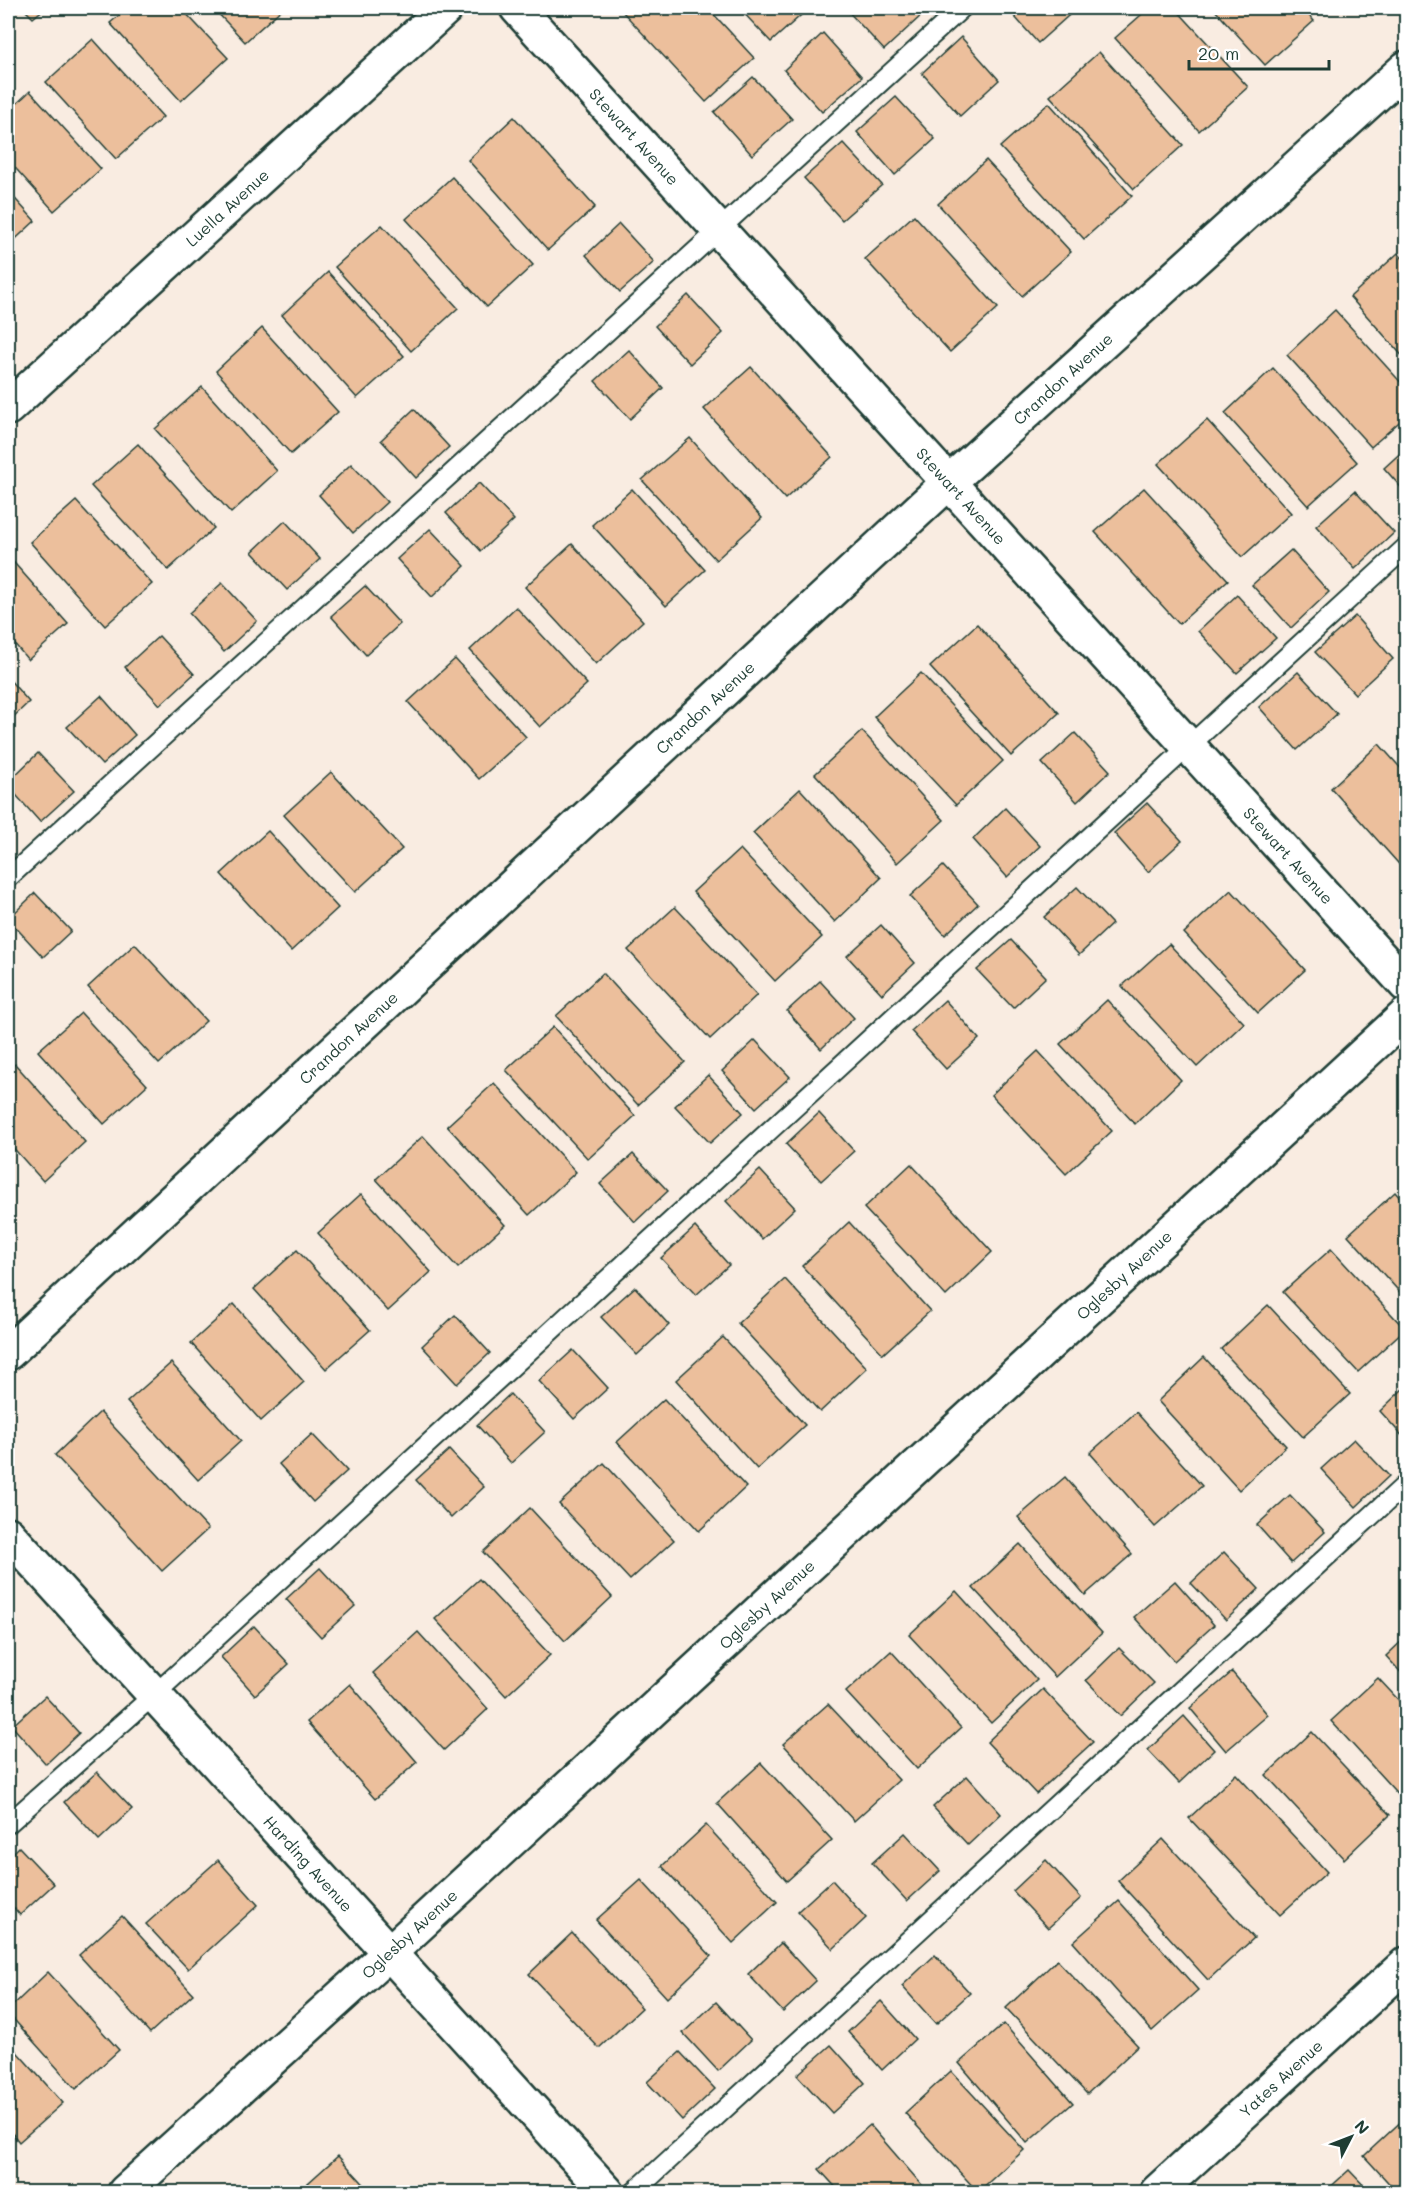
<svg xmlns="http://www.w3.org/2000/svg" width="1414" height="2200" font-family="Mali,sans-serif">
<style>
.building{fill:#ecbf9c;stroke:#1f3d34;stroke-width:1.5}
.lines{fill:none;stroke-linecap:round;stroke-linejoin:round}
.service-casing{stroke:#1f3d34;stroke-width:22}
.minor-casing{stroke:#1f3d34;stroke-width:38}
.service{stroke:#fff;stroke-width:18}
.minor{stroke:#fff;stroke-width:33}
.labels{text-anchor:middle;stroke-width:4.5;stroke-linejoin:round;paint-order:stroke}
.street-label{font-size:16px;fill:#1f3d34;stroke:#fff}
</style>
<rect width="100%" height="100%" fill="#f9ece1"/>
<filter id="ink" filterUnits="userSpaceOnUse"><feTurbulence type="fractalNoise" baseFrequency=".0167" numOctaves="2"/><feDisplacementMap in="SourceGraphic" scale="12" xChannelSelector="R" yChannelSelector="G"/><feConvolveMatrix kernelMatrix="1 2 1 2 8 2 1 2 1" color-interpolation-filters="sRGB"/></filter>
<g filter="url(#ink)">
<g class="building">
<path d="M23 8H45L33 18Z"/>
<path d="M128 8H181L228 58 181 101 110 23Z"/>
<path d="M213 8H283L245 42Z"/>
<path d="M624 8H708L754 58 706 102 621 10Z"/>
<path d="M739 8H809L771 42Z"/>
<path d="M845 8H917L923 14 884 50Z"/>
<path d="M1007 8H1077L1038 43Z"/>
<path d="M1149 8H1175L1248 87 1199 131 1115 38Z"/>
<path d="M1213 8H1302L1314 21 1265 65Z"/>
<path d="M823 33 862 77 822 112 784 70Z"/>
<path d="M961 37 999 80 960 116 922 73Z"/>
<path d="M93 39 163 117 116 159 46 82Z"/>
<path d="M1099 52 1183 145 1134 189 1050 96Z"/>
<path d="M753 77 792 119 752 155 714 112Z"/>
<path d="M30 91 101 169 54 211 8 160V112Z"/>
<path d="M896 97 935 139 895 175 857 132Z"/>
<path d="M1049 103 1132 196 1084 239 1000 147Z"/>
<path d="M514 117 595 207 548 250 468 160Z"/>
<path d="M843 143 882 185 842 220 804 178Z"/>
<path d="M986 160 1071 252 1022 296 938 204Z"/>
<path d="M452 177 533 265 487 307 406 219Z"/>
<path d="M8 191 35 221 8 246Z"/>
<path d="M914 215 998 308 950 352 865 259Z"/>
<path d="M619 224 654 262 620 292 586 255Z"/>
<path d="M382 225 458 308 411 351 335 267Z"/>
<path d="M1398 253 1406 262V360L1350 297Z"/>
<path d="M328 272 404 356 357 398 282 315Z"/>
<path d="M688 295 723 333 690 364 655 326Z"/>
<path d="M1335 310 1406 388V416L1371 447 1287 355Z"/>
<path d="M262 328 338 412 291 454 216 371Z"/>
<path d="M629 350 663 388 630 419 595 381Z"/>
<path d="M751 367 832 457 785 499 704 409Z"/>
<path d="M1273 368 1357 462 1308 506 1225 413Z"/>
<path d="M202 387 277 471 231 513 155 429Z"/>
<path d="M414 409 449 447 416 478 381 440Z"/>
<path d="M1207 420 1291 513 1242 557 1158 464Z"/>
<path d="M690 438 762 518 716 560 642 480Z"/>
<path d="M138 444 214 528 168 570 91 486Z"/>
<path d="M1406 448V493L1384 468Z"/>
<path d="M351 464 387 502 353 533 319 495Z"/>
<path d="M479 483 514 520 481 551 446 513Z"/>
<path d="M1144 488 1228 580 1179 624 1095 532Z"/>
<path d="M632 489 705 570 666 606 592 525Z"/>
<path d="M1355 491 1394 533 1355 569 1316 526Z"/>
<path d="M76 501 152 584 105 626 30 542Z"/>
<path d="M285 521 320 559 287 590 252 552Z"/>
<path d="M430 529 465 566 432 597 397 559Z"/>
<path d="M572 544 643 621 596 664 525 587Z"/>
<path d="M1291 550 1329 592 1291 628 1252 585Z"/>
<path d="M8 556 68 624 28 660 8 636Z"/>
<path d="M222 583 257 621 224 652 189 613Z"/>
<path d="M365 586 400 624 366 655 331 616Z"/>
<path d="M1237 595 1276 638 1237 673 1198 631Z"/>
<path d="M516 607 587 684 540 727 470 650Z"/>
<path d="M1355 616 1393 659 1355 694 1315 652Z"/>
<path d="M977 624 1059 713 1011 756 930 667Z"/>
<path d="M159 636 194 674 160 705 125 667Z"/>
<path d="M455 659 526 737 479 779 408 702Z"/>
<path d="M1298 672 1337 714 1297 750 1259 707Z"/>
<path d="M921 673 1003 761 956 805 874 717Z"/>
<path d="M8 678 29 702 8 722Z"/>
<path d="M101 696 135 735 102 765 67 727Z"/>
<path d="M862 731 944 820 897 863 815 774Z"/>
<path d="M1075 733 1110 771 1077 802 1042 763Z"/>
<path d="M1379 744 1406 774V872L1331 788Z"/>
<path d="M38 753 74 791 40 822 8 786V782Z"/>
<path d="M331 772 402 849 355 892 284 815Z"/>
<path d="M800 789 881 878 835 922 753 833Z"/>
<path d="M1147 803 1182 841 1148 872 1114 833Z"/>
<path d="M1005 808 1040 846 1007 877 973 839Z"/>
<path d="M268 831 338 908 291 951 221 874Z"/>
<path d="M740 849 822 937 775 981 693 892Z"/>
<path d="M943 866 978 904 945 935 910 896Z"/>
<path d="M1077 887 1112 924 1079 955 1044 917Z"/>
<path d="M1231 890 1305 970 1258 1013 1184 933Z"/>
<path d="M35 893 71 931 43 957 8 919Z"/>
<path d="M675 907 757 995 710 1039 628 950Z"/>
<path d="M881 925 915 963 882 994 847 956Z"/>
<path d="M1011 940 1046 977 1013 1008 977 970Z"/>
<path d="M135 944 206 1021 159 1064 88 987Z"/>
<path d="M1169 944 1244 1023 1197 1067 1122 986Z"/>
<path d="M603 973 685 1062 638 1105 556 1016Z"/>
<path d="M820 981 854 1018 821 1049 787 1011Z"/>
<path d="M945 1000 979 1039 946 1069 911 1031Z"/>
<path d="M1107 1000 1181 1080 1135 1124 1060 1044Z"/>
<path d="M81 1013 147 1085 104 1124 38 1051Z"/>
<path d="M553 1027 635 1116 588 1159 506 1070Z"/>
<path d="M755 1040 790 1077 756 1108 722 1071Z"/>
<path d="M1038 1051 1112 1131 1066 1174 991 1095Z"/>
<path d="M15 1064 85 1142 43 1181 8 1142V1071Z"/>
<path d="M708 1075 743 1113 710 1143 675 1106Z"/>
<path d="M494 1083 576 1172 529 1215 447 1126Z"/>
<path d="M819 1113 854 1151 821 1181 786 1144Z"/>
<path d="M423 1136 505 1225 458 1268 376 1179Z"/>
<path d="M633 1154 668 1191 635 1222 600 1184Z"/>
<path d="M911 1164 992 1252 946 1296 864 1208Z"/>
<path d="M760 1170 795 1208 762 1239 726 1201Z"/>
<path d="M1395 1192 1406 1205V1299L1348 1235Z"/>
<path d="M361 1194 431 1272 388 1311 318 1233Z"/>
<path d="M849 1222 930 1311 883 1354 802 1266Z"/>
<path d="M695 1227 729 1265 696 1295 661 1258Z"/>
<path d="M1331 1249 1405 1329 1358 1372 1283 1292Z"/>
<path d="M297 1250 370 1330 326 1369 254 1289Z"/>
<path d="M785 1279 867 1368 820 1412 738 1323Z"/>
<path d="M635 1287 669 1325 637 1355 601 1317Z"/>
<path d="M234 1304 304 1382 261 1421 191 1343Z"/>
<path d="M1268 1305 1350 1394 1303 1437 1221 1349Z"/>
<path d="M455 1315 490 1353 457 1384 422 1346Z"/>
<path d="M723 1337 805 1425 757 1469 676 1380Z"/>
<path d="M573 1350 608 1388 574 1419 539 1381Z"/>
<path d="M1204 1357 1286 1446 1239 1490 1158 1401Z"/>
<path d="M171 1363 241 1441 198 1480 127 1402Z"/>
<path d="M1406 1386V1440L1380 1411Z"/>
<path d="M510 1394 545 1432 511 1463 477 1425Z"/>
<path d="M664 1399 746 1487 699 1531 617 1442Z"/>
<path d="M100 1412 208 1529 162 1571 55 1455Z"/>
<path d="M1136 1412 1202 1486 1155 1527 1090 1453Z"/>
<path d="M312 1434 347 1471 313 1502 279 1464Z"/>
<path d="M1354 1439 1389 1476 1356 1507 1321 1469Z"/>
<path d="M449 1450 484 1487 451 1518 416 1480Z"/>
<path d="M604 1463 674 1540 630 1580 559 1504Z"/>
<path d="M1065 1477 1132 1554 1085 1595 1018 1517Z"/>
<path d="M1290 1495 1325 1532 1291 1563 1257 1525Z"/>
<path d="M530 1508 612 1597 565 1641 483 1552Z"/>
<path d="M1020 1544 1102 1633 1055 1677 973 1588Z"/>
<path d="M1224 1552 1259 1589 1226 1620 1191 1583Z"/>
<path d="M320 1568 355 1606 321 1637 286 1599Z"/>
<path d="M479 1579 550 1655 506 1696 435 1619Z"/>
<path d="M1175 1581 1214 1625 1174 1661 1134 1617Z"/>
<path d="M956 1591 1037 1680 991 1723 909 1635Z"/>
<path d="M254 1626 289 1664 255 1695 221 1657Z"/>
<path d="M418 1632 488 1709 444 1750 373 1673Z"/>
<path d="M1406 1637V1678L1386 1656Z"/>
<path d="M1119 1648 1154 1683 1120 1716 1086 1680Z"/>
<path d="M891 1651 961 1728 917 1769 846 1692Z"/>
<path d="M1232 1672 1268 1715 1226 1751 1190 1708Z"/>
<path d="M1378 1678 1406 1708 1405 1802 1331 1721Z"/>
<path d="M350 1684 417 1762 375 1799 307 1722Z"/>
<path d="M1043 1689 1093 1742 1036 1794 987 1742Z"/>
<path d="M45 1696 79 1733 46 1764 12 1726Z"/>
<path d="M828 1704 899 1780 854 1821 783 1744Z"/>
<path d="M1184 1716 1214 1750 1179 1783 1148 1750Z"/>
<path d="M1312 1732 1390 1815 1344 1859 1266 1775Z"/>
<path d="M761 1763 832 1840 787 1881 717 1803Z"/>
<path d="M97 1772 132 1809 99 1840 64 1802Z"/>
<path d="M1236 1774 1327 1872 1280 1915 1189 1818Z"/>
<path d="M967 1776 1001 1814 968 1845 933 1807Z"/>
<path d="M706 1825 777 1902 733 1943 662 1866Z"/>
<path d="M905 1833 940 1871 907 1901 872 1863Z"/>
<path d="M1163 1839 1254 1938 1208 1980 1118 1881Z"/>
<path d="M19 1847 54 1884 20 1915 8 1901V1858Z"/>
<path d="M218 1860 258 1905 188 1969 146 1924Z"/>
<path d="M1046 1860 1081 1898 1048 1928 1013 1891Z"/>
<path d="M641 1880 711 1956 667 1998 596 1920Z"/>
<path d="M832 1880 866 1918 833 1949 798 1911Z"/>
<path d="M1119 1901 1198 1990 1152 2031 1073 1942Z"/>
<path d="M122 1916 193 1994 150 2033 79 1955Z"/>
<path d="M572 1933 642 2008 599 2048 529 1974Z"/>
<path d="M781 1943 816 1981 783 2012 748 1974Z"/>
<path d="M935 1955 970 1993 936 2024 902 1986Z"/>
<path d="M1057 1960 1138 2046 1087 2094 1006 2008Z"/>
<path d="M48 1972 119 2050 76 2089 8 2013V2010Z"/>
<path d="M881 2001 915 2039 882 2070 848 2032Z"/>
<path d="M716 2002 751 2040 718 2071 683 2033Z"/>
<path d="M1004 2024 1073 2103 1027 2143 959 2063Z"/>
<path d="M8 2042 63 2103 19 2142 8 2128Z"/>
<path d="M831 2045 865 2083 832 2113 797 2075Z"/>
<path d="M680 2052 715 2089 682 2120 647 2082Z"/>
<path d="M951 2071 1024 2150 978 2192 905 2113Z"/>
<path d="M1406 2117V2192H1397L1364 2156Z"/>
<path d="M870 2125 928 2192H840L819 2169Z"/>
<path d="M338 2156 371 2192H298Z"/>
<path d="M1349 2170 1370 2192H1325Z"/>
</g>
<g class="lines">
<defs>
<g id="service">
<path d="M8 878 962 8"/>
<path d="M8 1824 154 1695 1406 547"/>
<path d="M634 2192 1406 1484"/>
</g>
<g id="minor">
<path id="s1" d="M517 8 1406 985"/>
<path id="s2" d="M8 408 446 8"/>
<path id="s3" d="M8 1353 949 482 1406 68"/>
<path id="s4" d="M8 1534 607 2192"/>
<path id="s5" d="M125 2192 389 1953 1406 1015"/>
<path id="s6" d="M1157 2192 1406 1964"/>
</g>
</defs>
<use href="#service" class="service-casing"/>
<use href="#minor" class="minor-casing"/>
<use href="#service" class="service"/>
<use href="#minor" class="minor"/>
</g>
</g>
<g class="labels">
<g class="street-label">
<text dy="6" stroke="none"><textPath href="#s1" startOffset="174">Stewart Avenue</textPath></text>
<text dy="6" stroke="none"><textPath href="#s2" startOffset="297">Luella Avenue</textPath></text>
<text dy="6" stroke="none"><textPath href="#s3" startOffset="1436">Crandon Avenue</textPath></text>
<text dy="6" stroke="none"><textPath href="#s1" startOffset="660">Stewart Avenue</textPath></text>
<text dy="6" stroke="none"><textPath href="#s3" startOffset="950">Crandon Avenue</textPath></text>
<text dy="6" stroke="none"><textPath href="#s1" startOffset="1146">Stewart Avenue</textPath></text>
<text dy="6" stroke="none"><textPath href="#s3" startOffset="464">Crandon Avenue</textPath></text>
<text dy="6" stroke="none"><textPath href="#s5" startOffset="1356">Oglesby Avenue</textPath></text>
<text dy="6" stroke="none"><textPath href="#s5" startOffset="870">Oglesby Avenue</textPath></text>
<text dy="6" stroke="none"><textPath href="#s4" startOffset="446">Harding Avenue</textPath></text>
<text dy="6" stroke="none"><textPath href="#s5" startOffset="384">Oglesby Avenue</textPath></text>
<text dy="6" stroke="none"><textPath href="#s6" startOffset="168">Yates Avenue</textPath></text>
</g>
</g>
<rect width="1414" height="2200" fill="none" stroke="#fff" stroke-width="30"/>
<rect x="15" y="15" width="1384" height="2170" fill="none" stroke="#1f3d34" stroke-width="2" filter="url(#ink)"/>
<g transform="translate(1351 2137) rotate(48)" stroke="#ffffff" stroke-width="4.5" paint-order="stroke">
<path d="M0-4.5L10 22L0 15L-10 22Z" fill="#1f3d34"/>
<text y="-9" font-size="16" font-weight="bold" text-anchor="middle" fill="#1f3d34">N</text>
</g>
<path d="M1189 60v9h140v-9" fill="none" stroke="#1f3d34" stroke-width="3"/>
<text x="1198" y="60" font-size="18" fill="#1f3d34" stroke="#ffffff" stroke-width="4.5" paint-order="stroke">20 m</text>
</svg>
